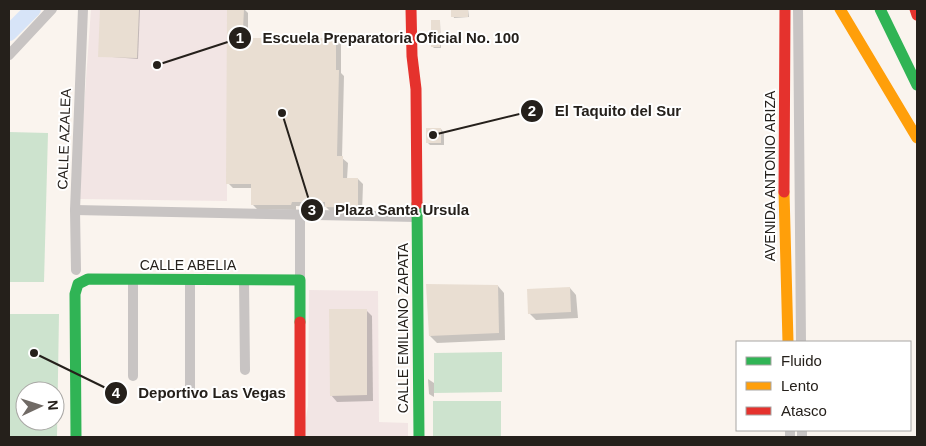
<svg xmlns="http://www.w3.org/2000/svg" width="926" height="446" font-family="Helvetica,sans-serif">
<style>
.education{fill:#f2e5e4}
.green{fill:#cde3ce;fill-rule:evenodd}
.shadow{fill:#0003}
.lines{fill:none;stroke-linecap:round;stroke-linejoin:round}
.river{stroke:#d7e4f8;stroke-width:16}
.building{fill:#e9ded2}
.street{stroke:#c8c4c3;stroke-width:10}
.fast{stroke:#30b455;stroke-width:11}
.slow{stroke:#ff9f0a;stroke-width:11}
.jam{stroke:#e5322d;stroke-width:11}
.labels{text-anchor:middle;stroke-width:4;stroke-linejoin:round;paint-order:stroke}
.street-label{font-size:14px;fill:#25201b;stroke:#fff}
.leader{fill:none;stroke:#25201b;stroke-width:2}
.callout-dot{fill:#25201b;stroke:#fff;stroke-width:2}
.mark-label{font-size:15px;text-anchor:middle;font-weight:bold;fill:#fff}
.callout-label{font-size:15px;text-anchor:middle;font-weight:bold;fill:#25201b;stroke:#fff;stroke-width:4;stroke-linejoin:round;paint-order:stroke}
</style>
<rect width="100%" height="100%" fill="#faf4ee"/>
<g class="education">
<path d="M91 9H227V201L80 199 83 121Z"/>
<path d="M309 290 378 291 379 422 408 423V437H305V423L308 406Z"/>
</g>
<g class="green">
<path d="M9 132 48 133 44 282H9Z"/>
<path d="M9 314H59L57 437H9ZM25 391H55V421H25Z"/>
<path d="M502 352V392L434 393V353Z"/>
<rect x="433" y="401" width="68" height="36"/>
</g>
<g class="shadow">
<path d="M101 9H140L138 59 99 56Z"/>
<path d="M229 9H244L248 13V34L253 39H336L341 44V73L344 76 342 158 348 163 347 179H358L363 184 362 213 331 212 326 207 296 206V210L257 209 252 204 253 188H233L228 183Z"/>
<path d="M452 9H468L469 17 454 18Z"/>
<path d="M440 21 441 48H434L432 46Z"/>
<path d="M441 129 444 133V145H430L427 142Z"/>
<path d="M498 286 504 293 505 340 437 343 430 336Z"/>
<path d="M570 288 576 295 578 318 536 320 529 313Z"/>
<path d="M366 310 372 316 373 401 337 402 331 395Z"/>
<path d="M428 379 434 383V397L429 394Z"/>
</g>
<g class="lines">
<path class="river" d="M9 33 33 9"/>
</g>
<g class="building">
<path d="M100 9H139L137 58 98 57Z"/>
<path d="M227 9H244L243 29 253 38H336V70H339L337 156H343V178H358V208L325 207V202H292L291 205H251V184H226Z"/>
<rect x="451" y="9" width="17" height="8"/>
<rect x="431" y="20" width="9" height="27"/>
<rect x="426" y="128" width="15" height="15"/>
<path d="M426 284 498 285 499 333 429 336Z"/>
<path d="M570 287 571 312 528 314 527 289Z"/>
<path d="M329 309H367V395L330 396Z"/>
</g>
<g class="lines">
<g class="street">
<path d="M798 9 801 342"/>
<path d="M9 55 52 9"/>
<path d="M75 210 417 217"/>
<path d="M300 215V280"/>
<path d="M76 270 75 210 83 9"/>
<path d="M190 280V394"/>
<path d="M244 280 245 370"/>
<path d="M133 376V280"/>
<path d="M790 430V437"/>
<path d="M802 430V437"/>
</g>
<g class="fast">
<path d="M880 9 917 85"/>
<path d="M417 204 419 437"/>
<path d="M76 437 75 294 78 284 88 279 300 280V322"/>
</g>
<g class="slow">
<path d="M840 9 917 138"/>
<path d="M784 192 788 342"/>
</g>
<g class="jam">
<path d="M411 9 412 56 416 89 417 204"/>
<path d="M915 9 917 15"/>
<path d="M784 192 785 9"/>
<path d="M300 322V437"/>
</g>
</g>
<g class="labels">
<g class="street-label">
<text transform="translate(64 139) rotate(-88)" y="5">CALLE AZALEA</text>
<text transform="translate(770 176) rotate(-90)" y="5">AVENIDA ANTONIO ARIZA</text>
<text x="188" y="270">CALLE ABELIA</text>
<text transform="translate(403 328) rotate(-90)" y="5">CALLE EMILIANO ZAPATA</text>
</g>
</g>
<path class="leader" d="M157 65L240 38M433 135L532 111M282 113L312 210M34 353L116 393"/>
<g class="callout-dot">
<circle cx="157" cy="65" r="5"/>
<circle cx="433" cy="135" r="5"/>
<circle cx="282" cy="113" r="5"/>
<circle cx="34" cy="353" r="5"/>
<circle cx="240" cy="38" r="12"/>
<circle cx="532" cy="111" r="12"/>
<circle cx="312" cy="210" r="12"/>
<circle cx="116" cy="393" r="12"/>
</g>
<g class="mark-label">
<text x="240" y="43">1</text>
<text x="532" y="116">2</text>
<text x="312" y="215">3</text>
<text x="116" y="398">4</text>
</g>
<g class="callout-label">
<text x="391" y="43">Escuela Preparatoria Oficial No. 100</text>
<text x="618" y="116">El Taquito del Sur</text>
<text x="402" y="215">Plaza Santa Ursula</text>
<text x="212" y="398">Deportivo Las Vegas</text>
</g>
<rect width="926" height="446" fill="none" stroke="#25201b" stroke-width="20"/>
<rect x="736" y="341" width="175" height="90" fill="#ffffff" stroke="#a8a6a4"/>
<rect x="746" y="357" width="25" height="8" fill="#30b455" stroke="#a8a6a4"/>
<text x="781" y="366" font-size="15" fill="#25201b">Fluido</text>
<rect x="746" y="382" width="25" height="8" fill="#ff9f0a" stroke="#a8a6a4"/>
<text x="781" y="391" font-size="15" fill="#25201b">Lento</text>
<rect x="746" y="407" width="25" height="8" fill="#e5322d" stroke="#a8a6a4"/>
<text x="781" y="416" font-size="15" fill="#25201b">Atasco</text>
<g transform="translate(40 406) rotate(86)"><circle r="24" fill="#ffffff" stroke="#a8a6a4"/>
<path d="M0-4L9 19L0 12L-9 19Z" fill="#706a65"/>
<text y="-8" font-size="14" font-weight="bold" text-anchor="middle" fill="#25201b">N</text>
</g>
</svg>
